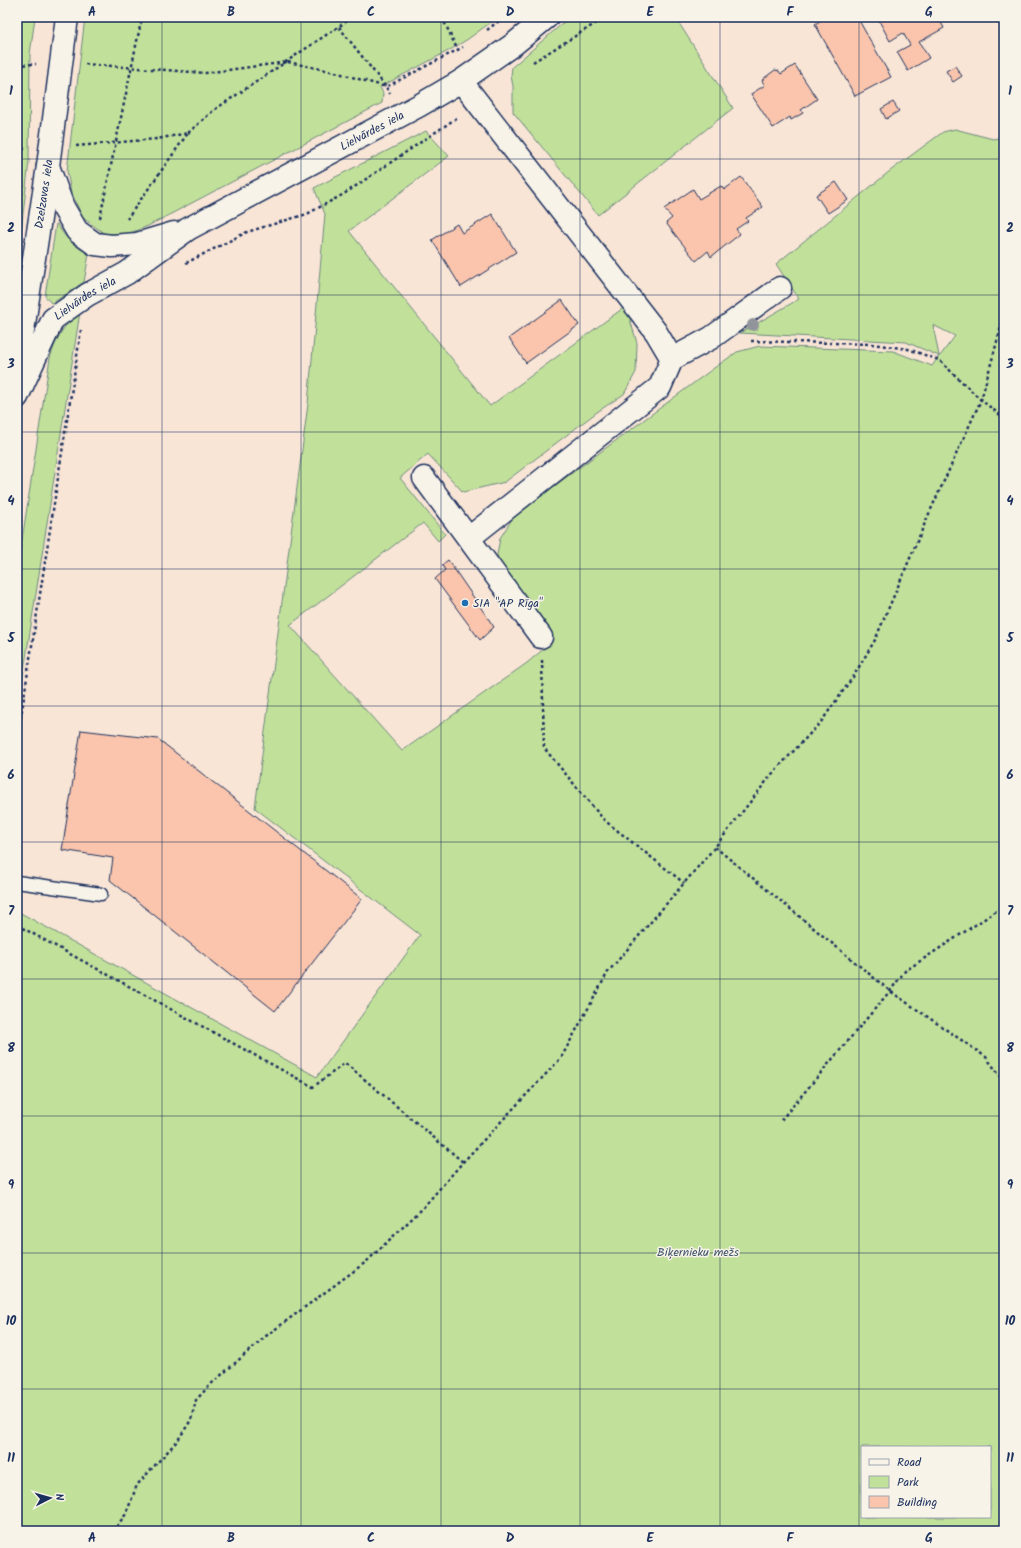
<svg xmlns="http://www.w3.org/2000/svg" width="1021" height="1548" font-family="Kalam,sans-serif">
<style>
.green{fill:#c1e19a;stroke:#6e887c;fill-rule:evenodd}
.building{fill:#fac5ac;stroke:#1b2f5e}
.lines{fill:none;stroke-linecap:round;stroke-linejoin:round}
.service-casing{stroke:#1b2f5e;stroke-width:15}
.minor-casing{stroke:#1b2f5e;stroke-width:25}
.secondary-casing{stroke:#1b2f5e;stroke-width:25}
.path{stroke:#1b2f5e;stroke-width:2.5;stroke-dasharray:3 3;stroke-linecap:butt}
.service{stroke:#f7f3e8;stroke-width:12}
.minor{stroke:#f7f3e8;stroke-width:22}
.secondary{stroke:#f7f3e8;stroke-width:22}
.tree{fill:#91959b}
.grid{fill:none;stroke:#1b2f5e;stroke-width:1;stroke-opacity:0.55}
.poi-dot{fill:#1f6fb2;stroke:#f7f3e8;stroke-width:1.5}
.labels{text-anchor:middle;stroke-width:3;stroke-linejoin:round;paint-order:stroke}
.street-label{font-size:12px;fill:#1b2f5e;stroke:#f7f3e8}
.poi-label{font-size:12px;fill:#1b2f5e;stroke:#f7f3e8;text-anchor:start}
.park-label{font-size:12px;fill:#3c536a;stroke:#f7f3e8}
.neatline{fill:none;stroke:#1b2f5e;stroke-width:1.5}
.grid-label{font-size:13px;text-anchor:middle;font-weight:bold;fill:#1b2f5e}
</style>
<rect width="100%" height="100%" fill="#f8e5d6"/>
<filter id="ink" filterUnits="userSpaceOnUse"><feTurbulence type="fractalNoise" baseFrequency=".025" numOctaves="2"/><feDisplacementMap in="SourceGraphic" scale="8" xChannelSelector="R" yChannelSelector="G"/><feConvolveMatrix kernelMatrix="1 2 1 2 8 2 1 2 1" color-interpolation-filters="sRGB"/></filter>
<g filter="url(#ink)">
<g class="green">
<path d="M17 17H35L30 54 29 161 17 268Z"/>
<path d="M85 17H498L468 39 450 50 380 87 383 93 382 103 148 226 130 233 105 234 83 218 71 192 67 171Z"/>
<path d="M570 17H675L733 108 598 215 513 112V86L511 76 512 67Z"/>
<path d="M955 129 993 139 1004 137V1531H17V911L317 1077 420 935 255 808 308 404 325 214 314 188 426 131 449 156 349 231 490 406 626 306 637 343 636 372 624 394 597 412 505 482 463 492 428 454 400 478 445 534 438 541 423 523 290 625 402 751 527 663 553 641 504 572 497 555 500 538 514 516 714 368 737 352 760 346 893 351 932 366 939 356 906 342 740 333 799 299 776 264 890 171 943 132ZM933 325 955 336 940 356H939ZM862 1447H990V1517H862Z"/>
<path d="M56 224H57C65 238 74 246 89 254L84 282C76 287 57 301 51 303L45 296Z"/>
<path d="M80 312 17 715V564L20 553 50 358C58 335 62 327 80 312Z"/>
</g>
<g class="building">
<path d="M826 17H857L891 77 855 96 815 24Z"/>
<path d="M877 17H938L944 28 919 42 929 58 908 71 897 52 910 45 903 33 890 41Z"/>
<path d="M795 65 817 99 801 110 803 113 791 120 790 117 773 128 751 94 765 85 762 81 763 79 775 70 779 71 781 74Z"/>
<path d="M955 66 962 76 953 82 946 71Z"/>
<path d="M893 102 899 111 886 119 881 109Z"/>
<path d="M741 177 763 207 746 218 748 221 736 229 740 234 711 257 708 251 696 261 666 223 672 218 664 209 693 189 699 199 721 186 724 190Z"/>
<path d="M836 182 848 200 828 213 816 195Z"/>
<path d="M492 214 516 252 461 287 432 240 457 224 462 233Z"/>
<path d="M562 300 579 325 526 363 509 338Z"/>
<path d="M448 560 494 627 480 640 435 579 445 570 442 565Z"/>
<path d="M81 730 158 739 362 899 275 1011 110 880 113 858 62 850Z"/>
</g>
<g class="lines">
<defs>
<path id="service" d="M17 882 101 894"/>
<g id="minor">
<path d="M461 81 656 332 672 359 660 387 469 538"/>
<path d="M48 166 63 207 77 231 95 244 112 246 137 244 174 233"/>
<path d="M672 359 711 338 780 288"/>
<path id="s1" d="M17 397 53 319 87 295 127 273 188 229 420 105 461 81 514 44 547 17"/>
<path d="M424 478 541 637"/>
</g>
<g id="secondary">
<path id="s2" d="M17 370 48 166 67 17"/>
</g>
</defs>
<use href="#service" class="service-casing"/>
<use href="#minor" class="minor-casing"/>
<use href="#secondary" class="secondary-casing"/>
<g class="path">
<path d="M442 17 458 51"/>
<path d="M495 17 496 23"/>
<path d="M339 27 386 87 463 47"/>
<path d="M487 30 504 17"/>
<path d="M533 62 606 17"/>
<path d="M85 64 205 73 288 62 335 72 386 87 390 94"/>
<path d="M17 65 36 64"/>
<path d="M188 133 214 110 353 17"/>
<path d="M76 146 157 139 188 133 127 219"/>
<path d="M17 148 25 149"/>
<path d="M100 218 142 17"/>
<path d="M186 263 247 232 307 214 344 194 458 117"/>
<path d="M751 341 872 344 908 349 939 360 981 400 1004 418"/>
<path d="M542 660 544 748 604 820 684 883"/>
<path d="M17 742 81 330"/>
<path d="M715 847 890 991 986 1057 1004 1081"/>
<path d="M17 925 313 1087 345 1063 463 1162"/>
<path d="M781 1120 890 991 905 971 1004 906"/>
<path d="M113 1531 126 1514 137 1485 178 1440 191 1420 196 1400 210 1385 266 1336 366 1262 421 1210 463 1162 561 1058 608 972 715 847 772 774 821 722 853 677 875 640 928 516 981 400 1004 316"/>
</g>
<use href="#service" class="service"/>
<use href="#minor" class="minor"/>
<use href="#secondary" class="secondary"/>
</g>
<circle class="tree" cx="753" cy="325" r="6"/>
</g>
<path class="grid" d="M162 17V1531M301 17V1531M441 17V1531M580 17V1531M720 17V1531M859 17V1531M17 159H1004M17 295H1004M17 432H1004M17 569H1004M17 706H1004M17 842H1004M17 979H1004M17 1116H1004M17 1253H1004M17 1389H1004"/>
<circle class="poi-dot" cx="465" cy="603" r="4"/>
<g class="labels">
<g class="street-label">
<text dy="4" stroke="none"><textPath href="#s1" startOffset="457">Lielvārdes iela</textPath></text>
<text dy="4" stroke="none"><textPath href="#s2" startOffset="178">Dzelzavas iela</textPath></text>
<text dy="4" stroke="none"><textPath href="#s1" startOffset="124">Lielvārdes iela</textPath></text>
</g>
<g class="poi-label">
<text x="473" y="607">SIA "AP Rīga"</text>
</g>
<g class="park-label">
<text x="698" y="1256">Biķernieku mežs</text>
</g>
</g>
<rect width="1021" height="1548" fill="none" stroke="#f7f3e8" stroke-width="44"/>
<rect x="861" y="1446" width="130" height="72" fill="#f7f3e8" stroke="#9fa5b1"/>
<rect x="869" y="1459" width="20" height="6" fill="#f7f3e8" stroke="#9fa5b1"/>
<text x="897" y="1466" font-size="12" fill="#1b2f5e">Road</text>
<rect x="869" y="1476" width="20" height="12" fill="#c1e19a" stroke="#9fa5b1"/>
<text x="897" y="1486" font-size="12" fill="#1b2f5e">Park</text>
<rect x="869" y="1496" width="20" height="12" fill="#fac5ac" stroke="#9fa5b1"/>
<text x="897" y="1506" font-size="12" fill="#1b2f5e">Building</text>
<g transform="translate(50 1498) rotate(84)" stroke="#f7f3e8" stroke-width="3" paint-order="stroke">
<path d="M0-3L7 15L0 10L-7 15Z" fill="#1b2f5e"/>
<text y="-6" font-size="11" font-weight="bold" text-anchor="middle" fill="#1b2f5e">N</text>
</g>
<rect x="22" y="22" width="977" height="1504" class="neatline"/>
<g class="grid-label">
<text x="92" y="16">A</text>
<text x="231" y="16">B</text>
<text x="371" y="16">C</text>
<text x="510" y="16">D</text>
<text x="650" y="16">E</text>
<text x="790" y="16">F</text>
<text x="929" y="16">G</text>
<text x="11" y="95">1</text>
<text x="1010" y="95">1</text>
<text x="11" y="232">2</text>
<text x="1010" y="232">2</text>
<text x="11" y="368">3</text>
<text x="1010" y="368">3</text>
<text x="11" y="505">4</text>
<text x="1010" y="505">4</text>
<text x="11" y="642">5</text>
<text x="1010" y="642">5</text>
<text x="11" y="779">6</text>
<text x="1010" y="779">6</text>
<text x="11" y="915">7</text>
<text x="1010" y="915">7</text>
<text x="11" y="1052">8</text>
<text x="1010" y="1052">8</text>
<text x="11" y="1189">9</text>
<text x="1010" y="1189">9</text>
<text x="11" y="1325">10</text>
<text x="1010" y="1325">10</text>
<text x="11" y="1462">11</text>
<text x="1010" y="1462">11</text>
<text x="92" y="1542">A</text>
<text x="231" y="1542">B</text>
<text x="371" y="1542">C</text>
<text x="510" y="1542">D</text>
<text x="650" y="1542">E</text>
<text x="790" y="1542">F</text>
<text x="929" y="1542">G</text>
</g>
</svg>
